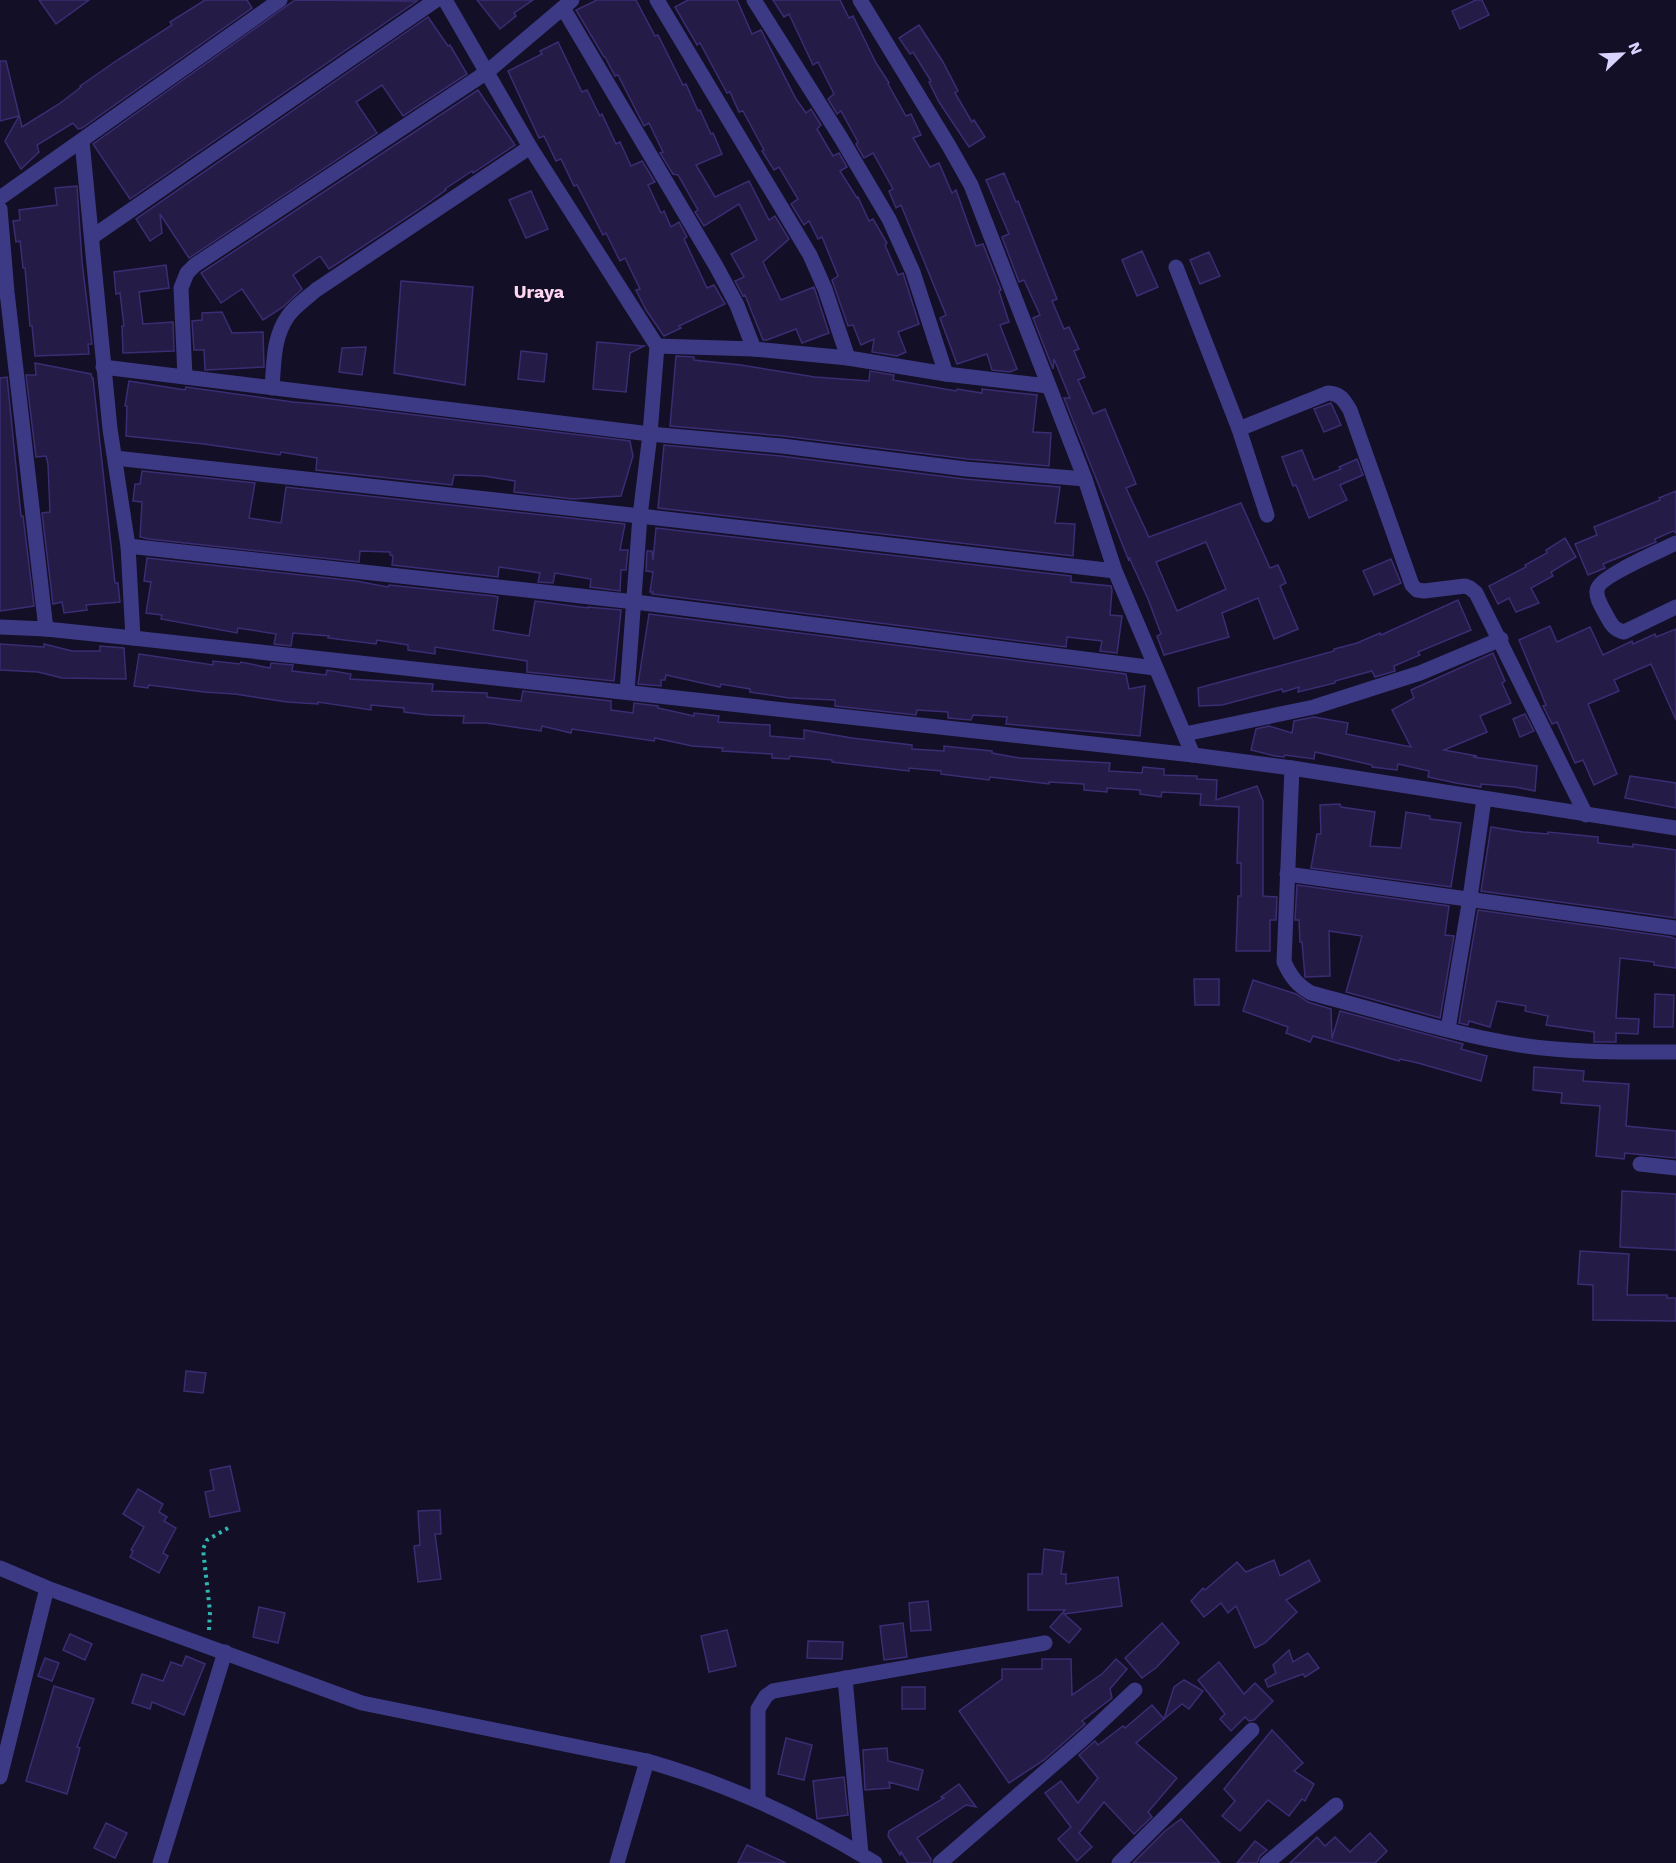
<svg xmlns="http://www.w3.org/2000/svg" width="1676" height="1863" font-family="'Work Sans',sans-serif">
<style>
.building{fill:#241b47;stroke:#3b2d73;stroke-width:1.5;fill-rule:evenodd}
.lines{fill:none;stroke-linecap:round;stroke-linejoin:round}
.path{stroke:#2fb8b0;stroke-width:4;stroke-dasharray:3 4.5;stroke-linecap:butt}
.minor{stroke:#3d3a85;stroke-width:15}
.labels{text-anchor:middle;stroke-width:6;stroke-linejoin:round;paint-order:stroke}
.quarter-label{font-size:18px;font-weight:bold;fill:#ffd6f0;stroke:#130f26}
</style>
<rect width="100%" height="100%" fill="#130f26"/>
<g class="building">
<path d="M39 0H89L56 24Z"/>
<path d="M205 0H247L252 8 82 128 78 129 73 123 37 145 39 152 21 169 5 141 19 116 0 121V61H6L22 127 59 104 81 87 80 86 119 59 172 25 170 22Z"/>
<path d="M295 0 417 1 130 199 93 144Z"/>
<path d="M477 0H533L514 13 516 16 500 29Z"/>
<path d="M597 0H636L655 36 658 35 683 85 686 84 698 111 700 110 711 134 713 133 722 154 696 165 715 197 749 181 769 220 775 216 789 239 763 262 781 300 814 287 829 333 802 343 796 329 767 340H763L745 295 743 296 735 281 744 277 731 254 757 240 739 204 704 226 695 212 698 210 678 175 673 174 660 153 663 152 649 123 644 126 618 75 615 76 605 57H604L576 10Z"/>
<path d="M688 0H737L752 34 761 30 796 99 806 113 811 109 821 125 817 129 833 156 839 153 847 167 840 171 857 198 858 197 869 221 873 219 887 243 885 245 898 275 903 273 904 276 919 324 898 332 906 352 897 356 872 352 874 339 861 345 853 325 848 326 832 280 838 276 822 237 818 239 809 221 804 225 791 204 798 199 779 167 774 170 762 151 764 150 743 111 739 112 730 92 727 93 700 43 697 45 675 7Z"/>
<path d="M773 0H840L849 18 853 16 876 63 889 83 888 84 906 116 911 114 921 135 913 138 930 167 939 163 952 193 956 190 976 246 983 244 1001 290 999 291 1009 322 1000 325 1017 369 1010 372 992 370 987 354 957 364 940 318 946 315 901 205 896 208 889 191 893 189 873 153 864 158 856 144 858 142 841 111 837 114 828 99 834 94 818 62 813 65 789 14 784 17Z"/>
<path d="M1476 0H1482L1489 15 1460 29 1452 11Z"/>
<path d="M428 17 448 46 450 45 467 74 403 116 382 85 356 102 377 133 189 258 160 214 162 233 150 241 136 219Z"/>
<path d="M919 25 943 62 958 91 955 93 972 122 974 120 985 137 969 147 939 102 929 82 931 81 913 52 910 54 899 38Z"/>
<path d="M558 42 582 92 587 90 600 116 602 114 616 144 620 142 631 166 642 161 655 182 648 185 661 213 664 211 671 227 679 222 687 237 684 239 707 288 714 285 725 304 679 326 681 328 664 336 646 310 636 290 640 289 625 258 620 261 606 233 603 235 577 185 574 186 561 159 556 161 544 136 539 138 508 71 542 54 540 51Z"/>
<path d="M478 90 515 145 473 173 472 171 445 189 446 190 418 210 329 269 320 256 293 275 302 289 283 307 263 320 242 289 221 303 201 273Z"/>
<path d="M1004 173 1016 202 1018 201 1057 299 1052 301 1064 329 1069 327 1079 349 1074 351 1085 377 1078 380 1093 414 1105 409 1136 484 1126 488 1149 537 1241 503 1270 568 1278 565 1286 583 1280 586 1298 629 1274 639 1258 598 1222 613 1229 637 1164 655 1157 636 1161 634 1148 599 1129 557V561L1064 398H1070L1054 359 1053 369 1033 318 1040 315 1024 280 1019 282 1002 237 1009 234 986 180ZM1206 542 1226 589 1177 611 1156 562Z"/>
<path d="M77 186 82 262 92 344H88L89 354 35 356 32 326H30L25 268H23L20 241 16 242 13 221 20 220 19 210 57 205 55 188Z"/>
<path d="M531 191 548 229 526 238 509 200Z"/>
<path d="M1142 251 1158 287 1137 296 1122 260Z"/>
<path d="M1209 252 1220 276 1200 284 1190 260Z"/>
<path d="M166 265 169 288 139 292 143 324 173 322 174 351 123 353 122 326H124L120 293 116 294 114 272Z"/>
<path d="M401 281 473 287 465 385 394 373Z"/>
<path d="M222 312 232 333 263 332 264 367 205 370 204 350H194L192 321 202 320V313Z"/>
<path d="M597 342 644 346 630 353 626 392 593 389Z"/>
<path d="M366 347 362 375 339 372 342 348Z"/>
<path d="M521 351 547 354 544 382 518 379Z"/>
<path d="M676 356 694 357V360L741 365 815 377 869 381 870 371 894 375 893 380 956 391 957 389 982 393V389L1037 395 1033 432 1051 433 1049 466 967 459 783 436 670 426Z"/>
<path d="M35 363 91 374 92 378H93L115 583H118L120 602 86 605 87 610 64 613 62 602 53 604 42 513 50 512 48 464 46 456 36 457 26 375H36Z"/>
<path d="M7 377 21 516H23L34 606 0 611V378Z"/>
<path d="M129 381 185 390 186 387 293 402 342 406 630 441 633 456 621 496 573 499 514 492 515 481 484 476 454 475 452 485 316 470 317 458 281 452 280 455 204 444 126 436 127 406H125Z"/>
<path d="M1331 403 1341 425 1324 432 1314 409Z"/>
<path d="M664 445 781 456 965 479 1060 487 1055 523 1075 524 1073 556 658 508Z"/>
<path d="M1302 450 1314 480 1341 469 1339 467 1357 459 1363 475 1340 485 1347 500 1309 518 1296 485 1293 486 1282 457Z"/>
<path d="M142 471 255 483 249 518 281 523 286 487 625 524 620 550H628L626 570H621L620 591 590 587 591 579 555 573 553 583 538 582 540 573 499 567 498 577 392 565 393 556 390 555V552L360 551 359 562 149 539 140 537 142 502 133 501 135 484H140Z"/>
<path d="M1676 491V533L1673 531 1655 539 1656 542 1603 564 1605 568 1588 575 1575 544 1597 535 1594 527 1660 500 1659 498Z"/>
<path d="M656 528 1071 576V582L1111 586 1112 590 1110 615 1122 616 1117 653 1100 651 1102 641 1067 637 1066 647 652 594 653 592H650L653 572 646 571 647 551H652L653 560Z"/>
<path d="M1565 538 1576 557 1551 572 1553 576 1531 588 1539 603 1516 612 1509 598 1498 604 1489 586 1526 567 1525 565 1547 553 1546 550Z"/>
<path d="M147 558 356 581 388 587 389 585 494 596 498 597 493 630 529 636 535 601 588 608V607L621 610 614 681 527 672V661L435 647V654L408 650V645L377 640 376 644 328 638 329 636 293 633 291 646 274 644 276 634 238 628 237 633 161 619 162 615 146 613 151 582 144 581Z"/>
<path d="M1391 559 1401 583 1374 595 1363 571Z"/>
<path d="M1458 600 1471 630 1418 652 1420 655 1394 666 1395 671 1375 677 1372 671 1335 681V683L1298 692 1299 687 1283 692 1282 689 1222 705 1199 706 1198 688 1334 651V649L1357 643 1380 633 1381 635Z"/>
<path d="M649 614 1126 674 1129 689 1145 686 1140 736 1006 724 1007 717 973 715 971 720 948 718V712L917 710 916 715 835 706V700L789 698 750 692V689L721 684 720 687 666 675 665 680H661V686L638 684Z"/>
<path d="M1550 626 1557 642 1590 627 1603 655 1632 641 1633 644 1655 634 1656 637 1676 629V720L1651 664 1614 680 1619 691 1588 704 1617 774 1594 785 1583 760 1575 763 1557 722 1552 724 1543 706 1546 705 1519 640Z"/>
<path d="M0 644 44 647V644L72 651H100V646L124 648 126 679 62 678 38 672 0 670Z"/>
<path d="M1493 653 1505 681 1502 683 1511 703 1480 716 1487 732 1444 750 1477 756 1473 757 1537 766 1535 791 1515 787 1481 784V787L1456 783 1428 777 1429 771 1398 764 1397 770 1372 767V765L1315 752 1314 759 1285 755 1284 757 1275 756 1251 750 1256 729 1269 726 1292 733 1294 721 1314 717 1348 723 1346 734 1411 747 1392 710 1414 698 1411 690Z"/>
<path d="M139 654 213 665V661L240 664 241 662 270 668 271 663 293 665 292 671 326 675 327 670 351 674 350 679 433 684 432 691 487 693V697L521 701 523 691 611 701V710L633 713 634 703 658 706V708L694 716V713L719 716 718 722 770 725V736L804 739V730L852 738 912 745V749L944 751V746L992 751V753L1020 758 1110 763 1109 771 1142 773 1143 767 1164 769V775L1197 776V779L1217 780 1216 800 1257 786 1263 801V896L1277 897 1276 920H1270V951H1236L1238 896H1241V863H1237L1239 807 1200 805 1201 794 1162 792 1161 797 1140 794V790L1107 788V792L1084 790V784L1049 782V784L990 777 989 780 941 774V771L909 768V771L832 762V760L790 756 789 759 772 758V754L722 751 723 748 692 746 655 738 654 741 572 729 571 733 542 726 541 731 486 723H463L464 716 429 715 404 712V708L371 705V710L318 702V704L287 702 235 694 204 692 149 685 148 688 134 686Z"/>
<path d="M1525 714 1534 731 1520 737 1513 719Z"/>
<path d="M1630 776 1676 783V808L1625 798Z"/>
<path d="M1340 804 1341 807 1375 812 1370 846 1401 848 1406 812 1430 816V819L1461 823 1451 887 1311 868 1317 834H1321L1320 805Z"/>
<path d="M1491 827 1523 832 1548 834V832L1598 837V843L1633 847V844L1676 850 1675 918 1481 891Z"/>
<path d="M1297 885 1449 906 1445 935 1454 936 1440 1018 1346 992 1362 936 1329 931 1330 976 1305 977 1302 942H1300L1299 920H1295Z"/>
<path d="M1478 910 1671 937 1676 939V968L1654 965V962L1620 958 1616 1018 1639 1019 1638 1034 1616 1033V1042H1594V1032L1546 1025 1548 1016 1525 1011 1526 1006 1497 1001 1490 1027 1469 1021 1468 1025 1459 1023Z"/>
<path d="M1194 979H1219V1005H1195Z"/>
<path d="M1253 980 1296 994 1308 1002 1331 1009 1332 1039 1340 1011 1463 1044 1461 1049 1487 1056 1481 1081 1418 1063 1400 1059 1399 1061 1313 1036 1310 1042 1286 1033 1288 1027 1243 1011Z"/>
<path d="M1655 994 1674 995 1673 1027H1654Z"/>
<path d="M1534 1067 1584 1071 1583 1081 1629 1084 1626 1126 1676 1131V1158L1625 1153 1624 1159 1596 1156 1600 1106 1561 1103 1562 1093 1533 1090Z"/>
<path d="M1622 1191 1676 1194V1250L1620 1247Z"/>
<path d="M1580 1251 1629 1254 1627 1295H1667V1298H1676V1321L1593 1320V1285L1578 1284Z"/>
<path d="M186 1371 206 1373 203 1393 184 1391Z"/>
<path d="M230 1466 240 1511 210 1517 205 1492 214 1490 210 1470Z"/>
<path d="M138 1489 163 1504 159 1512 167 1517 164 1521 176 1528 163 1553 168 1556 159 1573 130 1557 133 1551 131 1550 144 1527 123 1514Z"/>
<path d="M440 1510 441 1534H435L441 1579 418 1582 414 1546 420 1545 418 1511Z"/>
<path d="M1044 1549 1064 1552 1061 1574H1066V1584L1118 1577 1122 1606 1064 1614 1081 1629 1069 1643 1050 1627 1065 1610H1028V1574H1042Z"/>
<path d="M1274 1560 1280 1576 1309 1560 1320 1581 1286 1600 1297 1612 1265 1643 1255 1648 1236 1606 1228 1613 1221 1603 1204 1617 1191 1601 1203 1588 1205 1590 1237 1562 1246 1572Z"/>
<path d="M928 1601 931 1630 911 1631 909 1603Z"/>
<path d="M259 1607 285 1613 278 1643 253 1637Z"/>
<path d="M903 1623 907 1657 884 1660 880 1626Z"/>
<path d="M1162 1623 1179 1643 1157 1667 1142 1678 1125 1658Z"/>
<path d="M727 1630 736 1666 709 1672 701 1636Z"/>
<path d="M70 1634 92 1644 85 1660 63 1650Z"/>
<path d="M808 1641 843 1642 842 1659 807 1658Z"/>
<path d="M1289 1650 1293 1662 1308 1653 1319 1668 1305 1677 1303 1674 1268 1687 1265 1680 1276 1673 1273 1665Z"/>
<path d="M186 1656 205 1664 184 1715 152 1702 150 1709 132 1703 142 1674 163 1681 171 1662 182 1666Z"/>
<path d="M45 1658 59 1663 52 1681 38 1676Z"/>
<path d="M1042 1659H1071L1072 1695 1103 1673 1116 1659 1127 1669 1110 1689 1112 1698 1082 1721 1085 1724 1044 1760 1009 1783 959 1711 1002 1679V1669H1042Z"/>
<path d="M1219 1662 1244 1694 1255 1683 1273 1701 1254 1720 1249 1721 1245 1717 1231 1731 1220 1719 1225 1714 1198 1680Z"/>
<path d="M1184 1680 1203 1691 1189 1709 1182 1704 1164 1719 1174 1687Z"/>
<path d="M54 1686 94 1699 77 1747 80 1748 67 1794 26 1781Z"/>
<rect x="902" y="1687" width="23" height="22"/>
<path d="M1152 1705 1164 1719 1136 1743 1177 1778 1148 1812 1152 1817 1134 1834 1104 1802 1079 1833 1092 1847 1077 1861 1058 1839 1071 1827 1045 1793 1061 1781 1078 1803 1098 1778 1079 1755 1095 1741 1098 1745 1123 1726 1125 1728Z"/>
<path d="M1272 1730 1303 1763 1294 1771 1314 1784 1305 1801 1302 1799 1289 1816 1268 1800 1240 1831 1222 1816 1235 1801 1224 1789Z"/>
<path d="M786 1738 812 1745 804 1780 778 1774Z"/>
<path d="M887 1748 888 1761 923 1770 918 1790 889 1782 890 1788 865 1790 863 1750Z"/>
<path d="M844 1777 848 1815 817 1819 813 1781Z"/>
<path d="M959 1784 976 1807 966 1805 917 1838 931 1859 930 1863H908L901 1852 900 1855 888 1836 889 1831 944 1798 941 1797Z"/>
<path d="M1181 1819 1220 1863H1133L1165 1831Z"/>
<path d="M106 1823 127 1833 115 1858 94 1848Z"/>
<path d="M1370 1833 1387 1851 1375 1863H1290L1317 1837 1325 1846 1335 1837 1350 1852Z"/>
<path d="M1255 1841 1267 1850 1260 1856 1257 1863H1237Z"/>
<path d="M747 1845 786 1863H738Z"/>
</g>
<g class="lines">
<path class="path" d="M209 1630 210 1612 203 1549 207 1540 228 1528"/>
<g class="minor">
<path d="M445 0 530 147 657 346 650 434 640 516 627 692"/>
<path d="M657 0 810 255 825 289 848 358"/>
<path d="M754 0 841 138 889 219 913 272 946 374"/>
<path d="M860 0 949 146 971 185 1085 479 1115 571 1193 755"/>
<path d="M563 8 716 266 737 305 754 349"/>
<path d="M82 141 110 429 128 546 133 638"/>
<path d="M0 198 280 0"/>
<path d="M0 209 7 292 46 629"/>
<path d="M92 237 436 0"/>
<path d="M1176 267 1239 429 1267 515"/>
<path d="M657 346 754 349 848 358 946 374 1048 386"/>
<path d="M103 367 650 434 782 446 966 469 1085 479"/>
<path d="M185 377 181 288 187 273 195 265 487 72 572 0"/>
<path d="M272 388C274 363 273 337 288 316 295 306 307 298 316 290L530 147"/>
<path d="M1239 429 1328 393C1340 393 1344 400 1350 410L1412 585 1417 590 1424 591 1465 586 1470 588 1476 593 1586 815"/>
<path d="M115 458 640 516 1115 571"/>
<path d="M1676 543C1662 550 1597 577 1597 591 1596 598 1602 607 1605 613 1610 622 1613 630 1624 632L1676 607"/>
<path d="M128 546 635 602 1155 668"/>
<path d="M0 627 46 629 133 638 1193 755 1292 768 1676 828"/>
<path d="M1185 734 1314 707 1420 673 1501 639"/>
<path d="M1292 768 1284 962C1291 977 1297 985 1311 993 1380 1011 1450 1034 1520 1045 1572 1053 1624 1052 1676 1052"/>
<path d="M1287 874 1676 928"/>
<path d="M1448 1029 1470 898 1484 799"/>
<path d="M1640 1164 1676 1168"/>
<path d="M0 1568 47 1588 362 1703 647 1761C727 1784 804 1819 875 1863"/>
<path d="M845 1678 861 1854"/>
<path d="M0 1777 47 1588"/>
<path d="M758 1801V1709L766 1696 773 1691 1045 1643"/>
<path d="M160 1863 225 1652"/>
<path d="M617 1863 647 1761"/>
<path d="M940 1863 1085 1737 1135 1690"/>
<path d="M1119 1863 1252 1730"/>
<path d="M1267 1863 1336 1805"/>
</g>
</g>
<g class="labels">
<g class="quarter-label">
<text x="539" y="298">Uraya</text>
</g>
</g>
<g transform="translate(1622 54) rotate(67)" stroke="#130f26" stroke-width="4.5" paint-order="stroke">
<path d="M0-4.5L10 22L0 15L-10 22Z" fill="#d9d4ff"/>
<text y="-9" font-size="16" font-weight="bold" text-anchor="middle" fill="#d9d4ff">N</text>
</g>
</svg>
